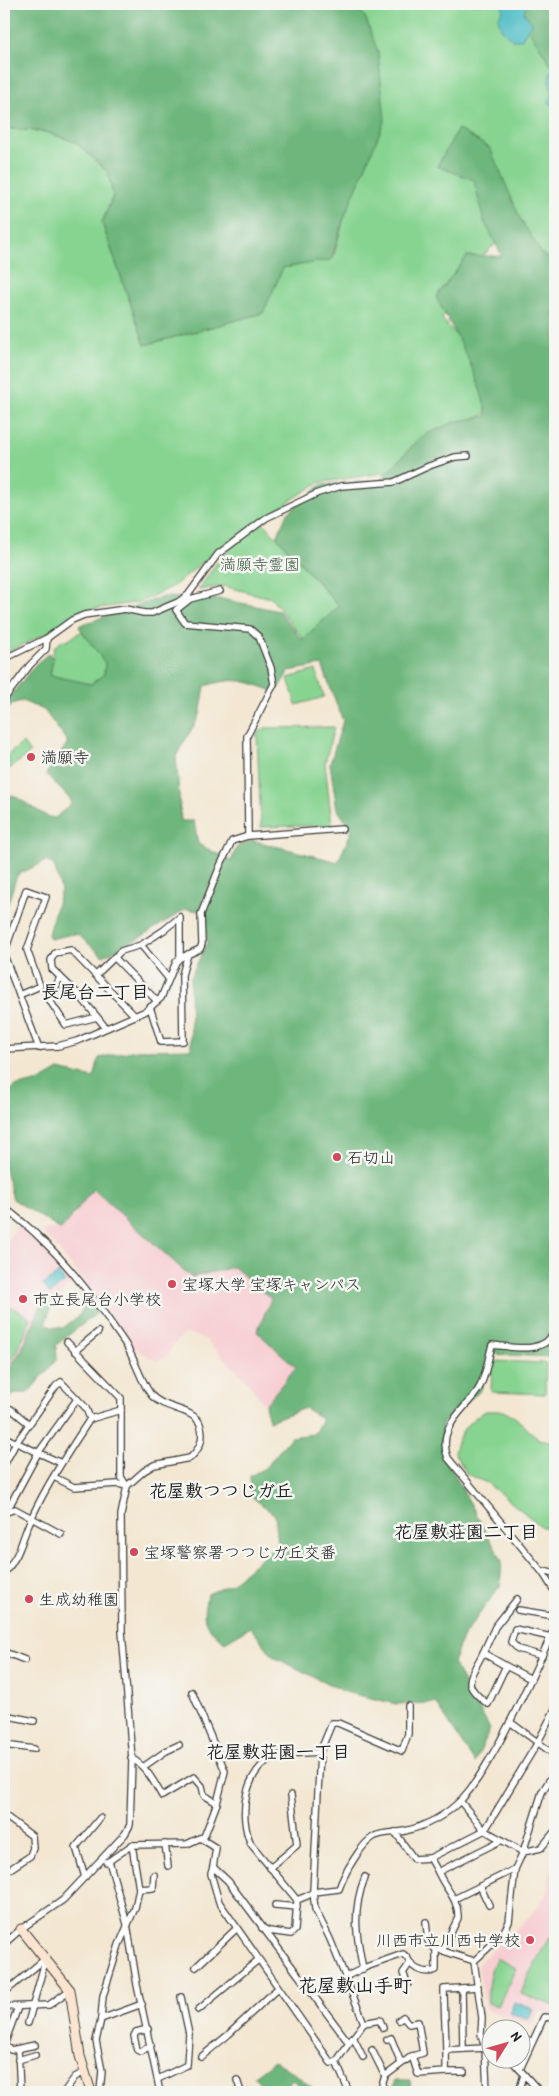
<svg xmlns="http://www.w3.org/2000/svg" width="559" height="2096" font-family="'Patrick Hand','Klee One',sans-serif">
<style>
.built{fill:#f7cfd3}
.green{fill:#87d491;stroke:#527856}
.forest{fill:#6db67b;stroke:#44694c;fill-rule:evenodd}
.water{fill:#4fbec6;stroke:#366d71}
.lines{fill:none;stroke-linecap:round;stroke-linejoin:round}
.street-casing{stroke:#3c3a37;stroke-width:8}
.secondary-casing{stroke:#3c3a37;stroke-width:11}
.street{stroke:#fff;stroke-width:5.5}
.secondary{stroke:#fce5d0;stroke-width:9}
.poi-dot{fill:#d1495b;stroke:#f6f6f2;stroke-width:2}
.labels{text-anchor:middle;stroke-width:5;stroke-linejoin:round;paint-order:stroke}
.park-label{font-size:16px;fill:#415c45;stroke:#f6f6f2}
.poi-label{font-size:16px;fill:#1c1c1c;stroke:#f6f6f2;text-anchor:start}
.neighbourhood-label{font-size:18px;font-weight:bold;fill:#1c1c1c;stroke:#f6f6f2}
.quarter-label{font-size:19px;font-weight:bold;fill:#1c1c1c;stroke:#f6f6f2}
</style>
<rect width="100%" height="100%" fill="#f6f6f2"/>
<filter id="ink" filterUnits="userSpaceOnUse"><feTurbulence type="fractalNoise" baseFrequency=".02" numOctaves="2"/><feDisplacementMap in="SourceGraphic" scale="10" xChannelSelector="R" yChannelSelector="G"/><feConvolveMatrix kernelMatrix="1 2 1 2 8 2 1 2 1" color-interpolation-filters="sRGB"/></filter>
<filter id="wash" filterUnits="userSpaceOnUse"><feTurbulence type="fractalNoise" baseFrequency=".0096" numOctaves="4" result="noise"/><feDisplacementMap in="SourceGraphic" scale="20" xChannelSelector="R" yChannelSelector="G"/><feGaussianBlur stdDeviation="1.12" result="paint"/><feColorMatrix in="noise" values="0 0 0 0 0 0 0 0 0 0 0 0 0 0 0 0 0 1.4 0 .05"/><feComposite in="paint" operator="in"/></filter>
<g filter="url(#wash)">
<rect width="100%" height="100%" fill="#f3e7d2"/>
<g class="built">
<path d="M91 1184 236 1266 275 1299 299 1369 267 1409 248 1382 204 1338 186 1333 172 1346 168 1356 158 1361 135 1349 103 1305 52 1242 41 1232 48 1229H55Z"/>
<path d="M19 1223 73 1282 55 1301 44 1297 22 1349 4 1377V1247Z"/>
<path d="M555 1855V2015L538 2012 531 2026 486 2009 478 1969 479 1962 530 1917 548 1892 553 1857Z"/>
</g>
<g class="green">
<path d="M356 4H517L555 64V264L544 259 517 224 473 265 442 319 482 365 490 412 414 444 389 472 318 483 268 515 210 556 175 585 140 602 87 610 70 617 51 631 4 654V128L46 132 75 142 108 172 113 196 102 223 145 345 263 313 283 268 333 259 344 218 366 19Z"/>
<path d="M262 521 339 606 303 639 271 598 223 586 198 590 220 558Z"/>
<path d="M82 631C90 642 117 665 101 677 96 680 93 684 87 685L50 675 54 647 63 640 67 641Z"/>
<path d="M316 670 324 697 296 705 288 678Z"/>
<path d="M334 727 325 763 332 825 261 827 257 734 265 728Z"/>
<path d="M23 743 30 753 4 773V767L10 762 6 756Z"/>
<path d="M4 1303 31 1318 18 1350 4 1373Z"/>
<path d="M492 1361 546 1363 545 1394 491 1392Z"/>
<path d="M486 1411H503L516 1418 538 1439 555 1442V1528L542 1527 487 1483 467 1474 454 1452C459 1432 468 1420 486 1411Z"/>
<path d="M555 1936V2006L521 1994 529 1974 549 1938Z"/>
<path d="M496 1958 516 1968 498 2006 488 2003C487 1987 489 1973 496 1958Z"/>
</g>
<g class="forest">
<path d="M4 4H356L366 19 378 52 385 120 344 218 331 260 283 268 263 313 145 345 102 223 113 196 108 172 75 142 46 132 4 128Z"/>
<path d="M512 4H555V71Z"/>
<path d="M458 129 490 148 521 220 542 254 555 263V1377L550 1357 490 1354 481 1390 442 1424V1452L502 1561 500 1586 462 1638 453 1663 490 1729 475 1763 436 1703 396 1704 345 1692 274 1657 250 1627 225 1642C204 1626 200 1620 208 1594L231 1584 278 1543 275 1515 251 1496 250 1476 265 1468 291 1437 314 1434 322 1419 305 1408 269 1421 265 1405 296 1367 257 1332 271 1299 234 1267 191 1277 93 1189 61 1230 13 1199 4 1166V1100L14 1087 40 1081 59 1070 94 1078 99 1058 136 1050 191 1049 190 978 207 943 206 912 186 909 139 938 103 956 78 935 73 934 50 939 48 934 61 890 54 865 46 861 17 875 4 915V799L13 795 48 817 55 818 71 804V800L46 774 67 744V741L44 710 22 701 14 703 4 712V704L35 665 49 653 53 660 50 675 91 684 104 674 105 663 79 627 80 625 163 597 222 599 279 611 301 639H303L339 606 277 537 287 514 321 485 379 481 422 436 454 422 487 416C479 373 456 335 436 297L467 256H502L483 219 474 180 437 166ZM322 665 343 721 330 764 337 809 352 830 338 862 251 840 237 847 231 861 198 844 194 821H181L176 756 200 715 205 686C237 676 246 681 276 692L289 671Z"/>
<path d="M44 1299 51 1306 46 1322 51 1327 63 1328 80 1315 84 1305 90 1306 97 1313 56 1345 57 1359 28 1393H15L4 1405V1377L22 1349Z"/>
<path d="M274 2061C286 2067 308 2083 317 2092H307L293 2080 281 2092H267L254 2076Z"/>
<path d="M396 2080H410L411 2086 404 2092H392Z"/>
</g>
<g class="water">
<path d="M502 4H526L524 13 532 23 521 40H512L502 30 498 19 503 10Z"/>
<path d="M551 70 555 73V108L549 102 553 93 549 83Z"/>
<path d="M59 1273 65 1282 50 1294 43 1285Z"/>
<path d="M514 2002 533 2008 529 2019 510 2013Z"/>
</g>
</g>
<g filter="url(#ink)">
<g class="lines">
<defs>
<g id="street">
<path d="M220 591 190 599 176 610 185 623 250 629 259 637 271 668 274 684 247 736 248 836"/>
<path d="M4 659 47 638 72 620 84 615 125 609 144 613H152L178 602 188 595 218 554 266 518 318 493 341 486 394 482 429 466 455 457 468 456"/>
<path d="M4 699 30 665 46 649 47 638"/>
<path d="M141 945 168 978"/>
<path d="M4 954 26 890 46 897 27 950 40 986 19 995"/>
<path d="M4 955 39 1048"/>
<path d="M114 957 157 1001"/>
<path d="M96 975 121 951 141 945 164 930 180 917V958"/>
<path d="M60 977 50 1001 66 1025 97 1017"/>
<path d="M150 1007 161 1042 183 1041 182 975 188 954"/>
<path d="M106 1028 80 996 52 969 51 960 55 953 71 950 135 1016"/>
<path d="M4 1049 58 1046 77 1041 146 1011 161 998 176 962 180 958 200 949 202 944 201 914 220 866 232 841 248 836 342 829"/>
<path d="M4 1207C16 1217 30 1227 41 1239 69 1265 103 1310 124 1342 135 1358 141 1383 152 1396 165 1410 193 1408 200 1424 205 1438 200 1449 190 1458L154 1465 144 1471 127 1486 121 1515 122 1631 132 1759 130 1825 125 1834 63 1900 21 1929 4 1944"/>
<path d="M555 1331C544 1355 514 1347 492 1345 488 1358 486 1378 478 1390 464 1411 436 1427 448 1458L543 1573 547 1571 555 1573"/>
<path d="M67 1342 121 1398V1410"/>
<path d="M75 1351 98 1332"/>
<path d="M4 1416 11 1409 29 1424"/>
<path d="M90 1419 121 1410V1477L127 1486"/>
<path d="M4 1437 61 1463"/>
<path d="M4 1465 16 1443 56 1386 61 1382 86 1408 90 1419C69 1451 47 1484 31 1519 21 1540 21 1555 4 1573"/>
<path d="M54 1477 74 1487 118 1484 127 1486"/>
<path d="M4 1508 10 1505 38 1453 77 1399"/>
<path d="M4 1513 15 1509 61 1534"/>
<path d="M543 1573 555 1592"/>
<path d="M518 1610 555 1616"/>
<path d="M4 1652 25 1660"/>
<path d="M483 1653 495 1627 517 1599"/>
<path d="M542 1656 518 1649 511 1642 515 1629 551 1637"/>
<path d="M506 1666 483 1653C469 1680 461 1684 488 1704L506 1666 531 1679"/>
<path d="M192 1692 225 1771 217 1803 204 1837 200 1838"/>
<path d="M4 1715 34 1721"/>
<path d="M510 1722 555 1755"/>
<path d="M4 1745 34 1749"/>
<path d="M320 1752 313 1892 315 1909 330 1939 364 2023 349 2043"/>
<path d="M131 1758C146 1766 154 1782 162 1796L194 1777 202 1786 204 1795 217 1803"/>
<path d="M143 1767 166 1751 179 1745"/>
<path d="M460 1801 484 1830 523 1852 541 1848 555 1831"/>
<path d="M4 1815 32 1836 33 1848 30 1856 4 1873"/>
<path d="M395 1832 414 1859 430 1858"/>
<path d="M165 1844 168 1866"/>
<path d="M109 1861 132 1845 187 1844 200 1838 216 1848 213 1867 228 1881 349 2043 336 2062 349 2092"/>
<path d="M106 1862 109 1861 127 1924 137 1985 160 2092"/>
<path d="M213 1867 211 1874 219 1902 331 2063 336 2062"/>
<path d="M270 1868 297 1845 291 1795"/>
<path d="M438 1872 502 1840"/>
<path d="M85 1877 76 1847 100 1818"/>
<path d="M480 1886 489 1905"/>
<path d="M139 1889 153 1888 154 1875"/>
<path d="M454 1899 515 1869"/>
<path d="M297 1900 251 1844C238 1816 244 1768 277 1756 285 1753 310 1753 320 1752L332 1723H338L402 1751 408 1734V1706"/>
<path d="M275 1905 297 1907"/>
<path d="M426 1922 428 1941 434 1948 474 1961"/>
<path d="M262 1928 269 1931 291 1934 295 1930 297 1900 307 1896 313 1892 339 1889C344 1874 361 1843 375 1836 384 1832 396 1833 405 1831 426 1826 446 1815 461 1800 477 1783 487 1763 499 1743 519 1706 537 1666 555 1627"/>
<path d="M442 1951 458 1918C459 1900 447 1891 440 1876 437 1870 434 1864 430 1858L485 1830 538 1742 555 1709"/>
<path d="M196 1967 236 1929"/>
<path d="M363 1969C356 1934 352 1910 365 1877"/>
<path d="M345 1977 366 1967 403 1954C408 1957 408 1960 411 1964 417 1971 428 1974 436 1970V1949"/>
<path d="M408 1984 403 1973 410 1963"/>
<path d="M462 1988 463 2049"/>
<path d="M4 1993 46 1958 28 2023"/>
<path d="M4 2007 49 2005 70 1990"/>
<path d="M198 2010 258 1960"/>
<path d="M101 2019 142 2004"/>
<path d="M399 2020 403 2017 409 2024 418 2022 423 2053 412 2056"/>
<path d="M364 2023 380 2020 383 2028"/>
<path d="M503 2028H504"/>
<path d="M148 2029 136 2032 134 2036 137 2050 141 2052 151 2045"/>
<path d="M353 2037 363 2057"/>
<path d="M522 2037 532 2042"/>
<path d="M387 2040 391 2038 401 2063"/>
<path d="M4 2045 18 2007"/>
<path d="M4 2046 11 2050 35 2045"/>
<path d="M18 2049 20 2092"/>
<path d="M372 2050 385 2076"/>
<path d="M447 2050 485 2048 487 2092"/>
<path d="M492 2052 485 2048 481 2034 482 2018 474 1961 502 1935 509 1922 515 1869 523 1852 542 1792 555 1771"/>
<path d="M201 2057 229 2034 278 1988"/>
<path d="M505 2058 513 2062 540 2092"/>
<path d="M18 2060 35 2055"/>
<path d="M520 2069 544 2017 555 2018"/>
<path d="M446 2072H464"/>
<path d="M158 2079 187 2065 189 2034 181 1997"/>
<path d="M237 2080 241 2092"/>
<path d="M64 2092 75 2077 85 2072"/>
<path d="M100 2092 102 2071 96 2041 101 2019 103 1996 119 1945 135 1908 139 1889 132 1845"/>
<path d="M380 2092 385 2076 412 2056 418 2074 446 2072C447 2045 444 2017 444 1989L478 1987"/>
<path d="M519 2092 524 2075"/>
<path d="M555 2092V2089"/>
</g>
<path id="secondary" d="M21 1929 70 1990 80 2056 91 2092"/>
</defs>
<use href="#street" class="street-casing"/>
<use href="#secondary" class="secondary-casing"/>
<use href="#street" class="street"/>
<use href="#secondary" class="secondary"/>
</g>
</g>
<g class="poi-dot">
<circle cx="31" cy="757" r="5"/>
<circle cx="337" cy="1157" r="5"/>
<circle cx="172" cy="1284" r="5"/>
<circle cx="23" cy="1299" r="5"/>
<circle cx="134" cy="1552" r="5"/>
<circle cx="29" cy="1599" r="5"/>
<circle cx="530" cy="1940" r="5"/>
</g>
<g class="labels">
<g class="park-label">
<text x="260" y="570">満願寺霊園</text>
</g>
<g class="poi-label">
<text x="41" y="763">満願寺</text>
<text x="347" y="1163">石切山</text>
<text x="182" y="1290">宝塚大学 宝塚キャンパス</text>
<text x="33" y="1305">市立長尾台小学校</text>
<text x="144" y="1558">宝塚警察署つつじガ丘交番</text>
<text x="39" y="1605">生成幼稚園</text>
<text x="520" y="1946" text-anchor="end">川西市立川西中学校</text>
</g>
<g class="neighbourhood-label">
<text x="95" y="998">長尾台二丁目</text>
<text x="221" y="1497">花屋敷つつじガ丘</text>
<text x="466" y="1538">花屋敷荘園二丁目</text>
<text x="278" y="1758">花屋敷荘園一丁目</text>
</g>
<g class="quarter-label">
<text x="355" y="1992">花屋敷山手町</text>
</g>
</g>
<rect width="559" height="2096" fill="none" stroke="#f6f6f2" stroke-width="20"/>
<g transform="translate(506 2044) rotate(53)"><circle r="24" fill="#f6f6f2" stroke="#9f9f9c"/>
<path d="M0-4L9 19L0 12L-9 19Z" fill="#d1495b"/>
<text y="-8" font-size="14" font-weight="bold" text-anchor="middle" fill="#1c1c1c">N</text>
</g>
</svg>
